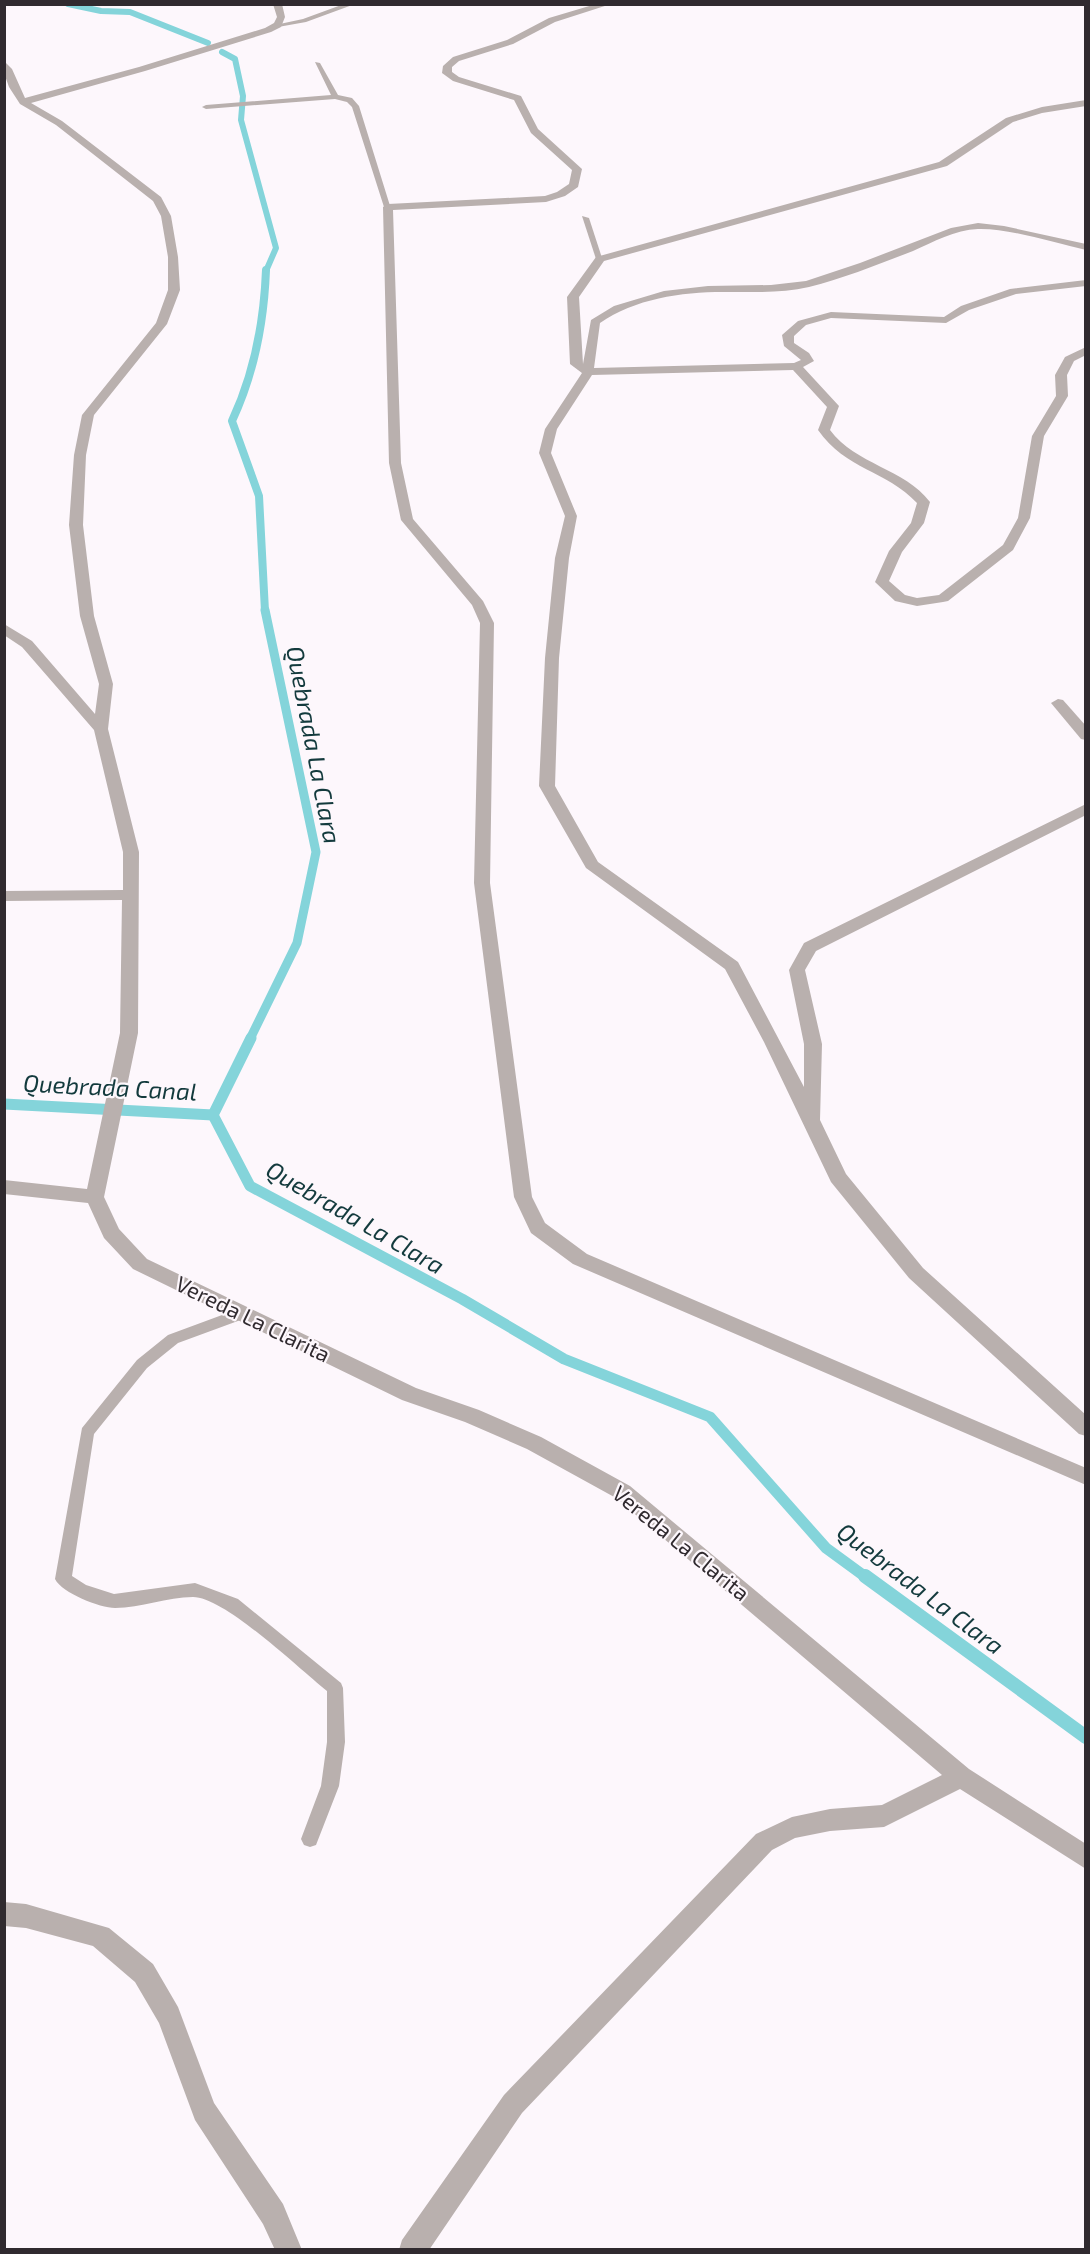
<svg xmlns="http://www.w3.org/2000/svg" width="1090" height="2254" font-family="'Exo 2',sans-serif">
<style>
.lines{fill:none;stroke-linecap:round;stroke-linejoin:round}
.stream-far4{stroke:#84d4da;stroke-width:6}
.stream-far3{stroke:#84d4da;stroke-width:8}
.stream-far2{stroke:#84d4da;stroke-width:9}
.stream-far1{stroke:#84d4da;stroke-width:11}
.stream{stroke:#84d4da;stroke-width:14}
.lane{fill:#b9b0ae;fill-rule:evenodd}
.street{fill:#b9b0ae;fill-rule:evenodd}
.labels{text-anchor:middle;stroke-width:4.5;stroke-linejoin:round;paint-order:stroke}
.street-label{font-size:22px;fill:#302a2f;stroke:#fdf7fc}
.water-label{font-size:24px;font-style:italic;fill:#133a3d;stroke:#fdf7fc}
</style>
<rect width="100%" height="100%" fill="#fdf7fc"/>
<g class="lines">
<g class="stream-far4">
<path d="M68 4 101 11 130 12 208 43"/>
<path d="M222 52 235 59 243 96 241 120 276 248 266 271"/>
</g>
<path class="stream-far3" d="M265 611 259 496 232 421C254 374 264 322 266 270"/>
<path class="stream-far2" d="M250 1039 297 943 316 852 265 610"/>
<g class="stream-far1">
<path d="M251 1038 213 1115 250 1186 462 1299 564 1359 710 1417 826 1548 867 1578"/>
<path d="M4 1104 213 1115"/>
</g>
<path class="stream" d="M865 1576 1086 1737"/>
<g class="lane">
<path d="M344 4H355L306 22 278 27 275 25 303 19Z"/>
<path d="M315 62 320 63 338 95 352 98 359 106 391 209 384 207 352 107 347 102 335 99 206 109 202 107 206 105 331 95Z"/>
<path d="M582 216 589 218 603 261 596 259Z"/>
<path d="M241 1308 246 1310 248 1314 246 1318 178 1343 147 1368 94 1434 72 1576 86 1585 114 1594 195 1583 238 1599 341 1683 343 1688 345 1742 339 1786 316 1845 310 1847 304 1845 301 1839 321 1786 327 1742V1691C299 1669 225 1597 193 1597 167 1597 141 1608 115 1608 100 1608 62 1593 55 1579L82 1428 137 1360 168 1335Z"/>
</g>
<g class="street">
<path d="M273 4H282L285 17 281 27 271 32 145 71 31 103 62 121 161 197 171 216 178 257 180 290 167 324 94 415 86 455 83 525 94 616 113 684 108 729 139 852 138 1033 104 1197 119 1229 147 1259 416 1388 479 1410 541 1437 630 1486 969 1769 1086 1844V1869L960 1789 884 1827 830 1831 795 1838 772 1850 522 2113 429 2250H399L402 2240 504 2095 756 1834 792 1817 830 1809 882 1805 942 1775 616 1498 527 1449 465 1422 402 1400 133 1269 104 1238 88 1203 4 1194V1180L87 1189 120 1033 122 900 4 901V891L123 890V852L94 730 22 647 4 635V624L32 641 95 714 99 684 80 616 69 525 74 455 82 415 156 323 168 290V257L161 216 153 201 56 125 20 104 9 87 4 73V61L12 69 25 98 139 67 265 28 274 23 277 17Z"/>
<path d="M596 4H611L555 22 513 44 459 61 452 67V72L459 77 521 96 538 129 582 169 578 187 565 196 546 202 393 210 401 463 413 519 483 601 494 623 490 883 532 1197 545 1223 587 1254 1086 1468V1485L573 1264 531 1233 514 1197 474 883 480 623 472 605 401 520 389 463 383 207 388 204 545 196 557 192 569 184 572 170 531 133 514 100 453 81 442 73 443 66 453 57 507 40 549 18Z"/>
<path d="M1086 100V106L1042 113 1013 122 947 166 604 261 579 297 583 364 591 320 614 306 664 291 708 286 771 285 806 281 860 263 951 228 978 223 1004 226 1086 244V250C1054 243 1009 228 978 229 955 230 933 242 913 251 879 264 845 278 809 287 784 293 758 292 732 292 688 291 637 297 600 323L594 368 794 363 801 360 784 346 782 335 798 321 831 312 944 317 961 306 1010 289 1086 280V286L1016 294 969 310 946 323 831 318 806 325 794 336V343L809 353 814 361 803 367 839 406 830 430C856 465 904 468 930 502L924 523 902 552 889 581 905 595 917 598 939 595 1003 545 1018 518 1032 436 1056 396 1055 375 1065 357 1086 347V355L1074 361 1067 375 1068 396 1044 436 1030 518 1013 550 948 601 943 602 917 606 895 601 875 582 889 551 911 523 917 503C886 470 846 470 818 430L827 407 793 370 592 375 557 429 551 453 577 516 569 558 559 658 555 786 598 862 738 962 804 1087V1044L789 970 804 943 1086 804V815L816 951 805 970 822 1044 820 1120 846 1174 923 1268 1086 1415V1436L1079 1434 909 1278 831 1182 764 1042 725 969 586 868 539 786 545 658 555 558 565 516 539 453 545 429 582 373 570 364 567 297 596 257 939 162 1006 118 1042 107Z"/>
<path d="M1058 699 1063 700 1086 726V740L1081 739 1051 703Z"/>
<path d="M4 1902 26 1904 109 1928 153 1964 178 2007 214 2103 283 2204 302 2250H275L263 2224 195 2120 159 2023 135 1982 93 1946 26 1928 4 1926Z"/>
</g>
</g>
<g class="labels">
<g class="street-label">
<text transform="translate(253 1319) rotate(26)" y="8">Vereda La Clarita</text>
<text transform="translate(681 1543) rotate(39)" y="8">Vereda La Clarita</text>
</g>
<g class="water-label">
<text transform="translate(313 745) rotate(79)" y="8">Quebrada La Clara</text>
<text transform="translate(110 1088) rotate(3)" y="8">Quebrada Canal</text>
<text transform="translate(355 1218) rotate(30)" y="8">Quebrada La Clara</text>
<text transform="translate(920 1589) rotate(37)" y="8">Quebrada La Clara</text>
</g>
</g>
<rect width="1090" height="2254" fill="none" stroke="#302a2f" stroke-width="12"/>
</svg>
